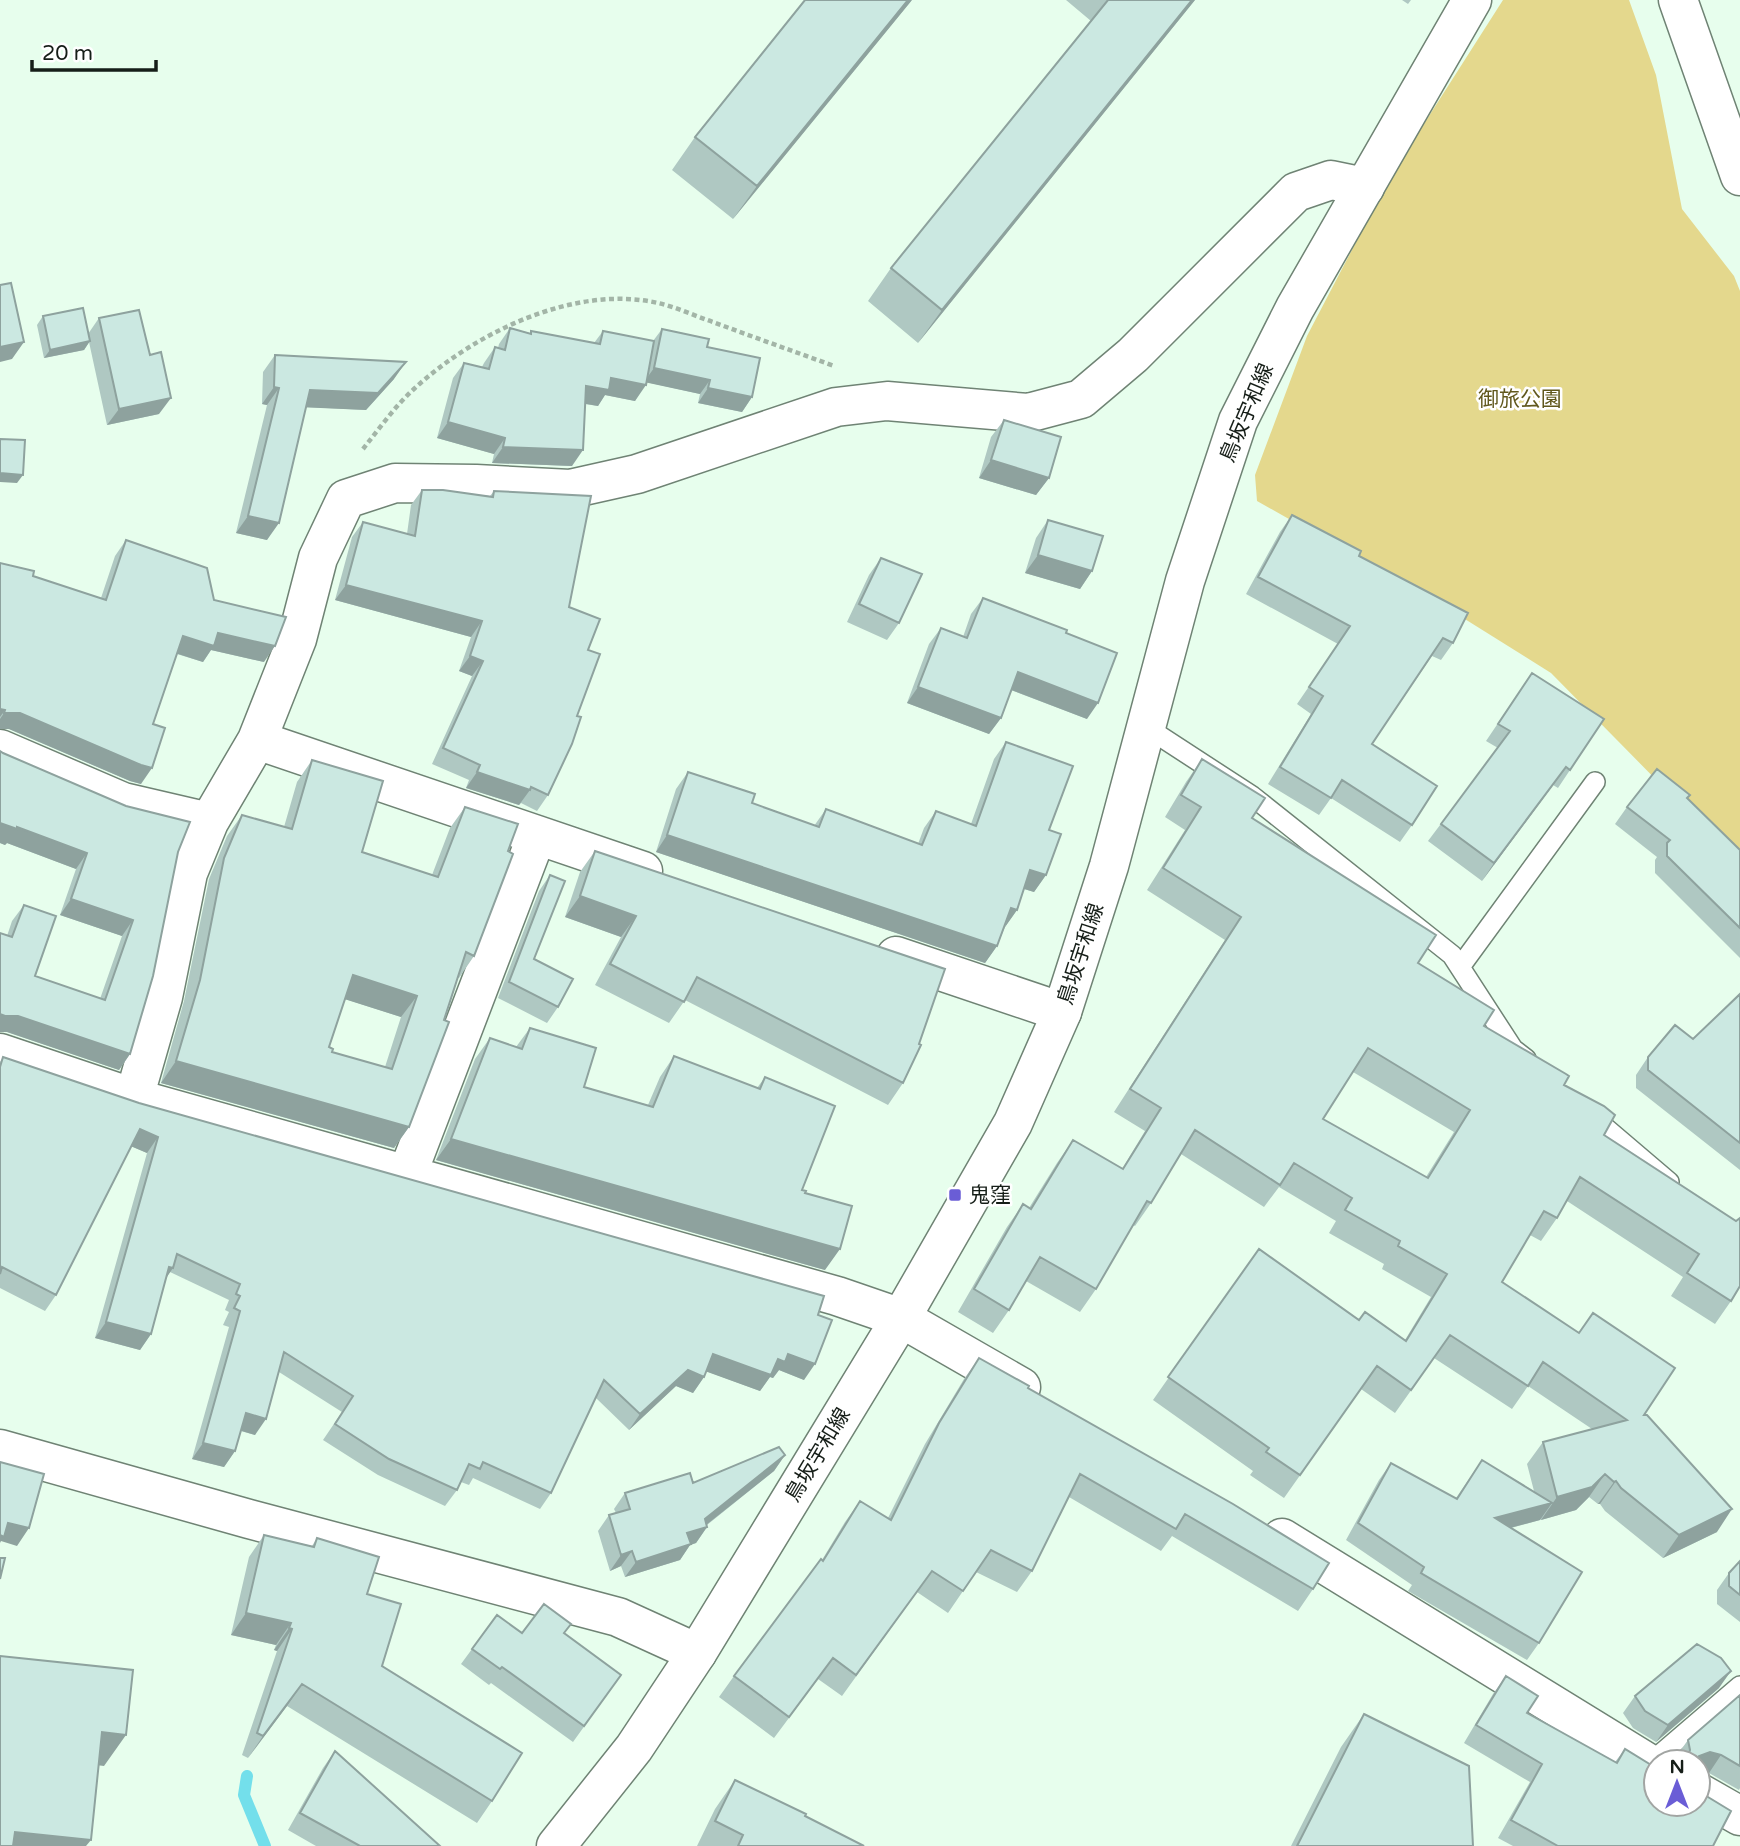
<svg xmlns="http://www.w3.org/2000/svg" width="1740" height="1846" font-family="'Varela Round','Noto Sans JP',sans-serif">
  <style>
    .green { fill: #e4d88d }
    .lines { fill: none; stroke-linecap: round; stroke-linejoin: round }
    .stream { stroke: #73dfeb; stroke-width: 12 }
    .service-casing { stroke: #6f8374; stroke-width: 22 }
    .minor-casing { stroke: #6f8374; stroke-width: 41 }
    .secondary-casing { stroke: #6f8374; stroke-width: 41 }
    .path { stroke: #a3b5a7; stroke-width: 4.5; stroke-dasharray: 5 3.5; stroke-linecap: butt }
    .service { stroke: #fff; stroke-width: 19 }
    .minor { stroke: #fff; stroke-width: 38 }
    .secondary { stroke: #fff; stroke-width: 38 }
    .wall { fill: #afc8c2; fill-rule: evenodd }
    .shaded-wall { fill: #8ea29e }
    .building { fill: #cbe8e1; stroke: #8ea29e; stroke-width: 2; fill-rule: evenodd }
    .poi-dot { fill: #6a5dd6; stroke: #fff; stroke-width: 2.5 }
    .labels { text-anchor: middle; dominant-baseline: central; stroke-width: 5; stroke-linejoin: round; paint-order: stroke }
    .park-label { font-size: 21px; fill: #61581d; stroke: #fff }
    .street-label { font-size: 21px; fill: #161e18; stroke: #fff }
    .poi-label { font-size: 21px; fill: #161e18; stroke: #fff; text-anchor: start }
  </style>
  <rect width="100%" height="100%" fill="#e7feed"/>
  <path class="green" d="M1503,0H1629L1656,75L1682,209L1734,276L1740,291V865L1551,673L1460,616L1257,501L1255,475L1307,336L1390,177Z"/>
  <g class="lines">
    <path class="stream" d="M247,1776L244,1795L265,1846"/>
    <g class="service-casing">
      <path id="service" d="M1146,727L1252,796L1452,955L1513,1049L1526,1059
        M1460,967L1595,782
        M1588,1113L1669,1182
        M1649,1764L1740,1686"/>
    </g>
    <g class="minor-casing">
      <path id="minor" d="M1678,0L1740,176
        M257,740L643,871
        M0,749L123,802L209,822
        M896,956L1062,1012
        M0,1053L134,1098L837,1296L901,1318L1021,1387
        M134,1098L163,997L188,873L209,822L257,740L297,639L318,558L346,499L395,483L476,484L570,489L637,474L836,407L887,401L1028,413L1081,399L1133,355L1296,192L1331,180L1365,187
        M407,1175L537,835
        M0,1449L249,1519L618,1617L697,1653
        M1282,1538L1656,1768
        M1698,1792L1740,1816"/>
    </g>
    <g class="secondary-casing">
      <path id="secondary" d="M556,1846L634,1748L697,1653L901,1318L1013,1123L1062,1012L1109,866L1185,581L1238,421L1295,308L1472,0"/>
    </g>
    <path class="path" d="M363,449C379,429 395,406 415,388C475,333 574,284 658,303C676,307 695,316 713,322C753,337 793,351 834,366"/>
    <use href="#service" class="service"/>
    <use href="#minor" class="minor"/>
    <use href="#secondary" class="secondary"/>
  </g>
  <path class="wall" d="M912,0L733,219L672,170L695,137Z
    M1066,0H1195L918,343L868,301L891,268L1091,21Z
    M1402,0H1411L1408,4Z
    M43,316L88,334L99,318L159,414L107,425L89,342L84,350L44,358L37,325Z
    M510,328L530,333L531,331L594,343L603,331L653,341L662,329L707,347L752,397L742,412L698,403L700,394L646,382L635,401L605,395L598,406L585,404L572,466L492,463L494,454L437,438L453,378L464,363L482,367L484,363L495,347L498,348L499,344Z
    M275,355L394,379L366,410L306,407L267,540L236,533L267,405L262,404L263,372Z
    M1004,420L1049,478L1036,495L979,478L991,437Z
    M422,490L490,496L494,491L569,607L588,650L548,795L537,811L521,803L519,805L466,788L469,780L432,764L472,676L459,671L471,637L335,600L352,537L363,522L407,534L411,505Z
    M1292,515L1359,556L1453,643L1441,660L1432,656L1372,744L1412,825L1400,842L1331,798L1319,815L1268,784L1311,714L1297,704L1338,644L1246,594L1280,532Z
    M1048,520L1092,571L1080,589L1025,573L1036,538Z
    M126,540L214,600L264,662L211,650L203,662L177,654L153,724L141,784L130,781L9,729H0V563L33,576L101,598L115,556Z
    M881,558L899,623L887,640L847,622L869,575Z
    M983,598L1066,633L1087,719L1011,690L1001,718L989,734L907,703L929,644L941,628L963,637L971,614Z
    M1532,673L1570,770L1558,788L1553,785L1482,881L1428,841L1498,748L1486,741Z
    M1006,742L1049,830L1046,875L1034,892L1024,889L1017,910L1005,927L997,946L985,963L656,852L676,789L688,772L752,803L814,826L826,809L918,844L924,828L936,811L971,824L994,759Z
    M0,751L178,852L130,1054L119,1070L7,1032H0L7,936L12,921L24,905L35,976L100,999L122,936L60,915L76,869L7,843L5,845L0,843Z
    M1202,759L1252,818L1418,963L1484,1026L1564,1085L1604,1135L1736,1221L1731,1301L1715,1324L1671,1296L1683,1277L1567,1201L1557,1218L1541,1241L1530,1235L1502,1282L1644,1415L1717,1532L1663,1558L1605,1511L1600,1504H1598L1589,1497L1576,1510L1541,1520V1519L1540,1520L1511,1528L1539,1643L1527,1660L1408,1591L1412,1585L1346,1540L1379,1480L1391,1463L1456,1498L1482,1460L1534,1491L1527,1464L1543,1442L1592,1429L1528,1386L1512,1409L1434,1358L1395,1413L1361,1389L1284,1498L1250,1475L1253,1471L1153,1400L1259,1249L1359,1320L1405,1340L1431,1297L1382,1269L1384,1264L1329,1233L1336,1221L1279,1187L1264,1207L1181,1154L1151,1203L1135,1226L1133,1225L1096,1289L1080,1312L1026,1281L1009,1310L993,1333L958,1312L1007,1227L1023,1204L1029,1208L1057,1163L1073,1140L1122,1169L1145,1131L1114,1112L1225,940L1147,890L1185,830L1165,817L1186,782ZM1353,1072L1454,1132L1426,1177L1323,1119Z
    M312,760L362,852L432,875L450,828L465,807L508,851L474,956L459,978H458L409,1127L394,1148L161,1083L184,1001L209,879L227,836L242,815L284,827L297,782ZM345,999L401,1017L385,1067L332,1052L329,1047Z
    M1687,798L1740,850V958L1655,873V860L1657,857L1615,824L1627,807Z
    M595,851L903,1083L888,1105L685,1000L669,1023L595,985L621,937L565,917L580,872Z
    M550,875L534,959L558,1007L547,1023L498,998L539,891Z
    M1740,994V1170L1636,1088V1075L1648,1057L1693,1039Z
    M530,1028L584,1087L648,1105L660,1077L674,1056L757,1088L765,1077L802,1190L805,1193L825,1270L436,1160L475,1059L490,1038L516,1047Z
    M3,1057L139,1103L818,1315L804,1380L779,1370L773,1378L770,1377L760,1391L706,1371L704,1377L693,1393L676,1386L629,1430L596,1398L551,1493L540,1509L473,1478L469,1485L461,1482L457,1490L445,1506L378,1475L323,1440L342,1412L279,1372L255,1435L241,1431L235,1451L224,1467L192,1459L229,1327L223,1325L229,1312L225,1310L229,1300L170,1272L166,1278L151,1334L140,1350L95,1338L147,1153L131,1146L56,1295L45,1311L0,1288V1062Z
    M979,1358L1028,1388L1313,1589L1298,1611L1172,1536L1161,1551L1069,1497L1032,1571L1017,1592L976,1572L948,1613L917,1592L842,1696L818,1679L774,1738L719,1697L734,1676L822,1560L845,1522L860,1501L888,1518L925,1444L964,1379Z
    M785,1455L774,1471L707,1525V1527L696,1543L690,1545L680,1560L625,1577L621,1566L610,1571L598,1531L609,1515L616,1513L614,1509L625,1493L693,1483Z
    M264,1535L312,1546L317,1538L367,1594L382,1666L492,1801L477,1823L287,1706L248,1758L242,1755L277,1651L274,1650L276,1645L231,1635L249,1557Z
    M1740,1561V1622L1717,1604V1590L1729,1573Z
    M497,1615L522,1633L564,1634L621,1675L573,1742L491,1683L489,1685L461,1664Z
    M1506,1676L1527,1713L1615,1762L1625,1749L1713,1846H1513L1498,1838L1530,1782L1464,1743L1493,1694Z
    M1719,1688L1656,1742L1633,1728L1623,1713L1635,1696Z
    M1740,1695V1788L1739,1790L1709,1773L1698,1770V1762H1676L1675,1758L1688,1740Z
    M1364,1714L1473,1846H1291L1341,1747Z
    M335,1751L440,1846H316L288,1830L323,1768Z
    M735,1780L805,1816L864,1846H697L715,1809Z"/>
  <path class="shaded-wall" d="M908,0H912L733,219L757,186Z
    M1192,0H1195L918,343L942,310Z
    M90,341L84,350L44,358L50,350Z
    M24,342L12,359L0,362V347Z
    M406,362L394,379L366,410L298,407L310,390Z
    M654,368L710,380L700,394L644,382Z
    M611,378L646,385L635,401L605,395L598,406L575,402L586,386Z
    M274,387L279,388L267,405L262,404Z
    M708,388L752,397L742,412L698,403Z
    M171,398L159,414L107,425L119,409Z
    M448,422L505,438L494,454L437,438Z
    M503,447L583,450L572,466L492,463Z
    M991,460L1049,478L1036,495L979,478Z
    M0,473L23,475L17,483L0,482Z
    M248,516L279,523L267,540L236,533Z
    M1038,555L1092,571L1080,589L1025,573Z
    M346,585L482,621L471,637L335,600Z
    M218,633L275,646L264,662L211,650L203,662L172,652L183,636Z
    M470,656L483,661L472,676L459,671Z
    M1018,672L1098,703L1087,719L1006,688Z
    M918,687L1001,718L989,734L907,703Z
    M0,709L5,710L0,717Z
    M4,713H20L152,768L141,784L130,781L9,729H0V719Z
    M1566,767L1553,785L1482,881L1494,863Z
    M477,772L530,790L519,805L466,788Z
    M0,823L17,827L87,853L76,869L7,843L5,845L0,843Z
    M667,835L997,946L985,963L656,852Z
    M1030,870L1046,875L1034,892L1018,887Z
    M580,896L636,916L621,937L565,917Z
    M71,899L133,920L122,936L60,915Z
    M1011,908L1017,910L1005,927Z
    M353,975L417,996L401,1017L338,997Z
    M0,1014L18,1016L130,1054L119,1070L7,1032H0Z
    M176,1061L409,1127L394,1148L161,1083Z
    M140,1129L158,1137L147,1153L128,1145Z
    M451,1139L840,1249L825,1270L436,1160Z
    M169,1267L173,1268L162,1284Z
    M106,1322L151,1334L140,1350L95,1338Z
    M713,1354L778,1359L788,1354L815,1364L804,1380L779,1370L773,1378L770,1377L760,1391L702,1370Z
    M688,1370L704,1377L693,1393L676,1386L629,1430L640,1414Z
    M246,1413L266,1419L255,1435L235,1429Z
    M203,1443L235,1451L224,1467L192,1459Z
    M785,1455L774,1471L701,1529L707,1527L696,1543L690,1545L680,1560L625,1577L636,1562L687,1533Z
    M1605,1474L1589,1497L1576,1510L1541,1520L1557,1497Z
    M1616,1481L1600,1504H1598L1614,1482Z
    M1552,1503L1540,1520L1483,1535L1495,1518Z
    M1732,1509L1717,1532L1663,1558L1679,1535Z
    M8,1523L29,1528L17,1546L1,1541L0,1543V1534Z
    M632,1551L621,1566L610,1571L621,1555Z
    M246,1613L291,1623L276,1645L231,1635Z
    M289,1628L292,1629L277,1651L274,1650Z
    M1731,1671L1719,1688L1656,1742L1668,1725Z
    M302,1684L287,1706L248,1758L263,1736Z
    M102,1732L126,1735L104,1766L80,1763Z
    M1710,1752L1721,1755L1709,1773L1698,1770V1762H1693L1699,1756Z
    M15,1832L91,1840L86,1846H5Z"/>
  <path class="building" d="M805,0H908L757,186L695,137Z
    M1108,0H1192L942,310L891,268Z
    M11,283L24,342L0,347V285Z
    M83,308L90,341L50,350L43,316Z
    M139,310L150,355L161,352L171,398L119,409L99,318Z
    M510,328L531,334V331L600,344L603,331L654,341L646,385L611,378L609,390L586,386L583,450L503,447L505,438L448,422L464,363L489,369L495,347L505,350Z
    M662,329L709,339L707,347L760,358L752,397L708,388L710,380L654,368Z
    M275,355L406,362L378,393L310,390L279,523L248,516L279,388L274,387Z
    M1004,420L1061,437L1049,478L991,460Z
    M0,439L25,440L23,475L0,473Z
    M422,490H443L493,497L494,491L591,496L569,607L600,619L588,650L600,654L577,716L581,717L572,744L548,795L531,787L530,790L477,772L480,765L443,748L483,661L470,656L482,621L346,585L363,522L415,536Z
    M1292,515L1361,551L1359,556L1468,613L1453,643L1443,638L1372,744L1437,786L1412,825L1342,780L1331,798L1280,767L1323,696L1309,687L1350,626L1258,577Z
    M1048,520L1103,536L1092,571L1038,555Z
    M126,540L207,568L214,600L286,617L275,646L218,633L214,646L183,636L153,724L165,728L152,768L141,765L20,713H4L5,710L0,709V563L34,571L33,576L106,600Z
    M881,558L922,574L899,623L859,604Z
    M983,598L1067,630L1066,633L1117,653L1098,703L1018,672L1001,718L918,687L941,628L967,638Z
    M1532,673L1604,719L1570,770L1566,767L1494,863L1441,824L1510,731L1498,724Z
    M1006,742L1073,766L1049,830L1061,834L1046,875L1030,870L1017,910L1011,908L997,946L667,835L688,772L755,794L752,803L819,827L826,809L922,845L936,811L976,826Z
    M0,751L3,753L126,806L190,822L178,852L153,976L130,1054L18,1016H5L0,1014V933L12,937L24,905L56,916L35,976L105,1000L133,920L71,899L87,853L17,827V829L0,823Z
    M1202,759L1265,798L1252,818L1436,935L1418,963L1494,1010L1484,1026L1566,1074L1569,1076L1564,1085L1604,1106L1615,1115L1604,1135L1736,1221L1740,1218V1286L1731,1301L1687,1273L1699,1254L1580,1177L1557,1218L1544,1211L1502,1282L1579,1333L1593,1313L1675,1368L1644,1415H1647L1732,1509L1679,1535L1621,1488L1616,1481L1614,1482L1605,1474L1592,1487L1557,1497L1543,1442L1627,1420L1543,1362L1528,1386L1450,1335L1411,1390L1377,1366L1300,1475L1266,1452L1269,1448L1168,1377L1259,1249L1359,1320L1365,1312L1406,1341L1447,1274L1398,1246L1400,1241L1345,1210L1352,1198L1294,1163L1280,1185L1195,1130L1151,1203L1147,1201L1096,1289L1040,1257L1009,1310L974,1289L1023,1204L1031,1209L1073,1140L1123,1169L1161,1108L1130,1089L1241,917L1163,868L1201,807L1181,795ZM1368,1048L1470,1110L1428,1178L1323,1119Z
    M312,760L383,781L362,852L438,877L465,807L518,824L508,851L513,854L474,956L466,952L444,1020L449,1022L409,1127L176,1061L200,980L224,858L242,815L292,829ZM353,975L417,996L392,1069L332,1052L333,1049L329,1047Z
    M1657,769L1690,795L1687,798L1740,850V928L1667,856V843L1670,840L1627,807Z
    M595,851L945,969L919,1044L921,1045L903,1083L697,977L684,1002L610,964L636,916L580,896Z
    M550,875L565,881L534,959L573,979L558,1007L509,982Z
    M1740,994V1143L1648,1070V1057L1675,1025L1693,1039Z
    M530,1028L596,1048L584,1087L653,1107L674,1056L760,1089L765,1077L835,1106L802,1190L806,1191L805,1193L852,1206L840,1249L451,1139L490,1038L522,1049Z
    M3,1057L139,1103L824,1296L818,1315L832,1320L815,1364L788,1354L785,1362L778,1359L771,1375L713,1354L704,1377L688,1370L640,1414L604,1380L551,1493L483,1462L480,1469L469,1464L457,1490L389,1459L335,1424L353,1396L284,1352L266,1419L246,1413L235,1451L203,1443L240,1311L234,1308L240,1296L236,1294L240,1284L177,1254L173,1268L169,1267L151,1334L106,1322L158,1137L140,1129L56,1295L2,1267L0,1274V1067Z
    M979,1358L1029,1386L1028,1388L1233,1504L1329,1563L1313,1589L1185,1514L1176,1529L1080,1474L1032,1571L991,1550L963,1591L932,1571L856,1675L833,1658L789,1717L734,1676L821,1559L823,1561L860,1501L891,1520L939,1423Z
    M779,1447L785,1455L705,1519L707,1527L687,1533L691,1544L636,1562L632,1551L621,1555L609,1515L630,1509L625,1493L690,1473L693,1483Z
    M1482,1460L1552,1503L1495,1518L1582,1572L1539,1643L1421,1573L1424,1567L1358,1523L1391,1463L1457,1499Z
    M0,1462L44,1474L29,1528L8,1523L4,1537L0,1535Z
    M264,1535L314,1547L317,1538L379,1557L367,1594L401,1604L382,1666L522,1753L492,1801L302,1684L263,1736L257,1733L292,1629L289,1628L291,1623L246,1613Z
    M0,1558H5L0,1579Z
    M1740,1561V1595L1729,1586V1573Z
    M544,1604L571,1624L564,1633L621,1675L584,1726L502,1667L500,1669L472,1649L497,1615L522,1633Z
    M1697,1644L1721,1658L1731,1671L1668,1725L1645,1711L1635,1696Z
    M0,1656L133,1670L126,1735L102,1732L91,1840L15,1832L13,1846H0Z
    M1506,1676L1538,1696L1527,1713L1617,1763L1625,1749L1656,1768V1804H1698V1791L1731,1811L1713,1846H1558L1511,1820L1542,1764L1476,1725Z
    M1740,1695V1766L1721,1755L1710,1752L1699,1756L1693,1762H1686L1690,1750L1688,1740Z
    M1364,1714L1469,1766L1473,1846H1297Z
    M335,1751L440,1846H360L300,1813Z
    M735,1780L806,1814L805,1816L864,1846H738L743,1835L715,1821Z"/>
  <rect class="poi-dot" x="948" y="1188" width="14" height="14" rx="3.5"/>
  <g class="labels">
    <g class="park-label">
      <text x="1520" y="399">御旅公園</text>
    </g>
    <g class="street-label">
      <text transform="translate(1247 413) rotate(-67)">鳥坂宇和線</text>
      <text transform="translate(1081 954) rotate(-72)">鳥坂宇和線</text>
      <text transform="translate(818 1455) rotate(-59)">鳥坂宇和線</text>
    </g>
    <g class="poi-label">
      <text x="969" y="1195">鬼窪</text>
    </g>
  </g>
  <g transform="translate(1677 1783)"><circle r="33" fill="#ffffff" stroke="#a2a5a3" stroke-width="2"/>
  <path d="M0-5L12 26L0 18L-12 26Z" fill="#6a5dd6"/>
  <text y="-10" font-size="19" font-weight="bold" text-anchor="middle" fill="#161e18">N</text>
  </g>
  <path d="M32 60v10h124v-10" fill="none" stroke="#161e18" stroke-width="3.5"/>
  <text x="42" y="60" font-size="21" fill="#161e18" stroke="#ffffff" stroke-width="5" paint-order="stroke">20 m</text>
</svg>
